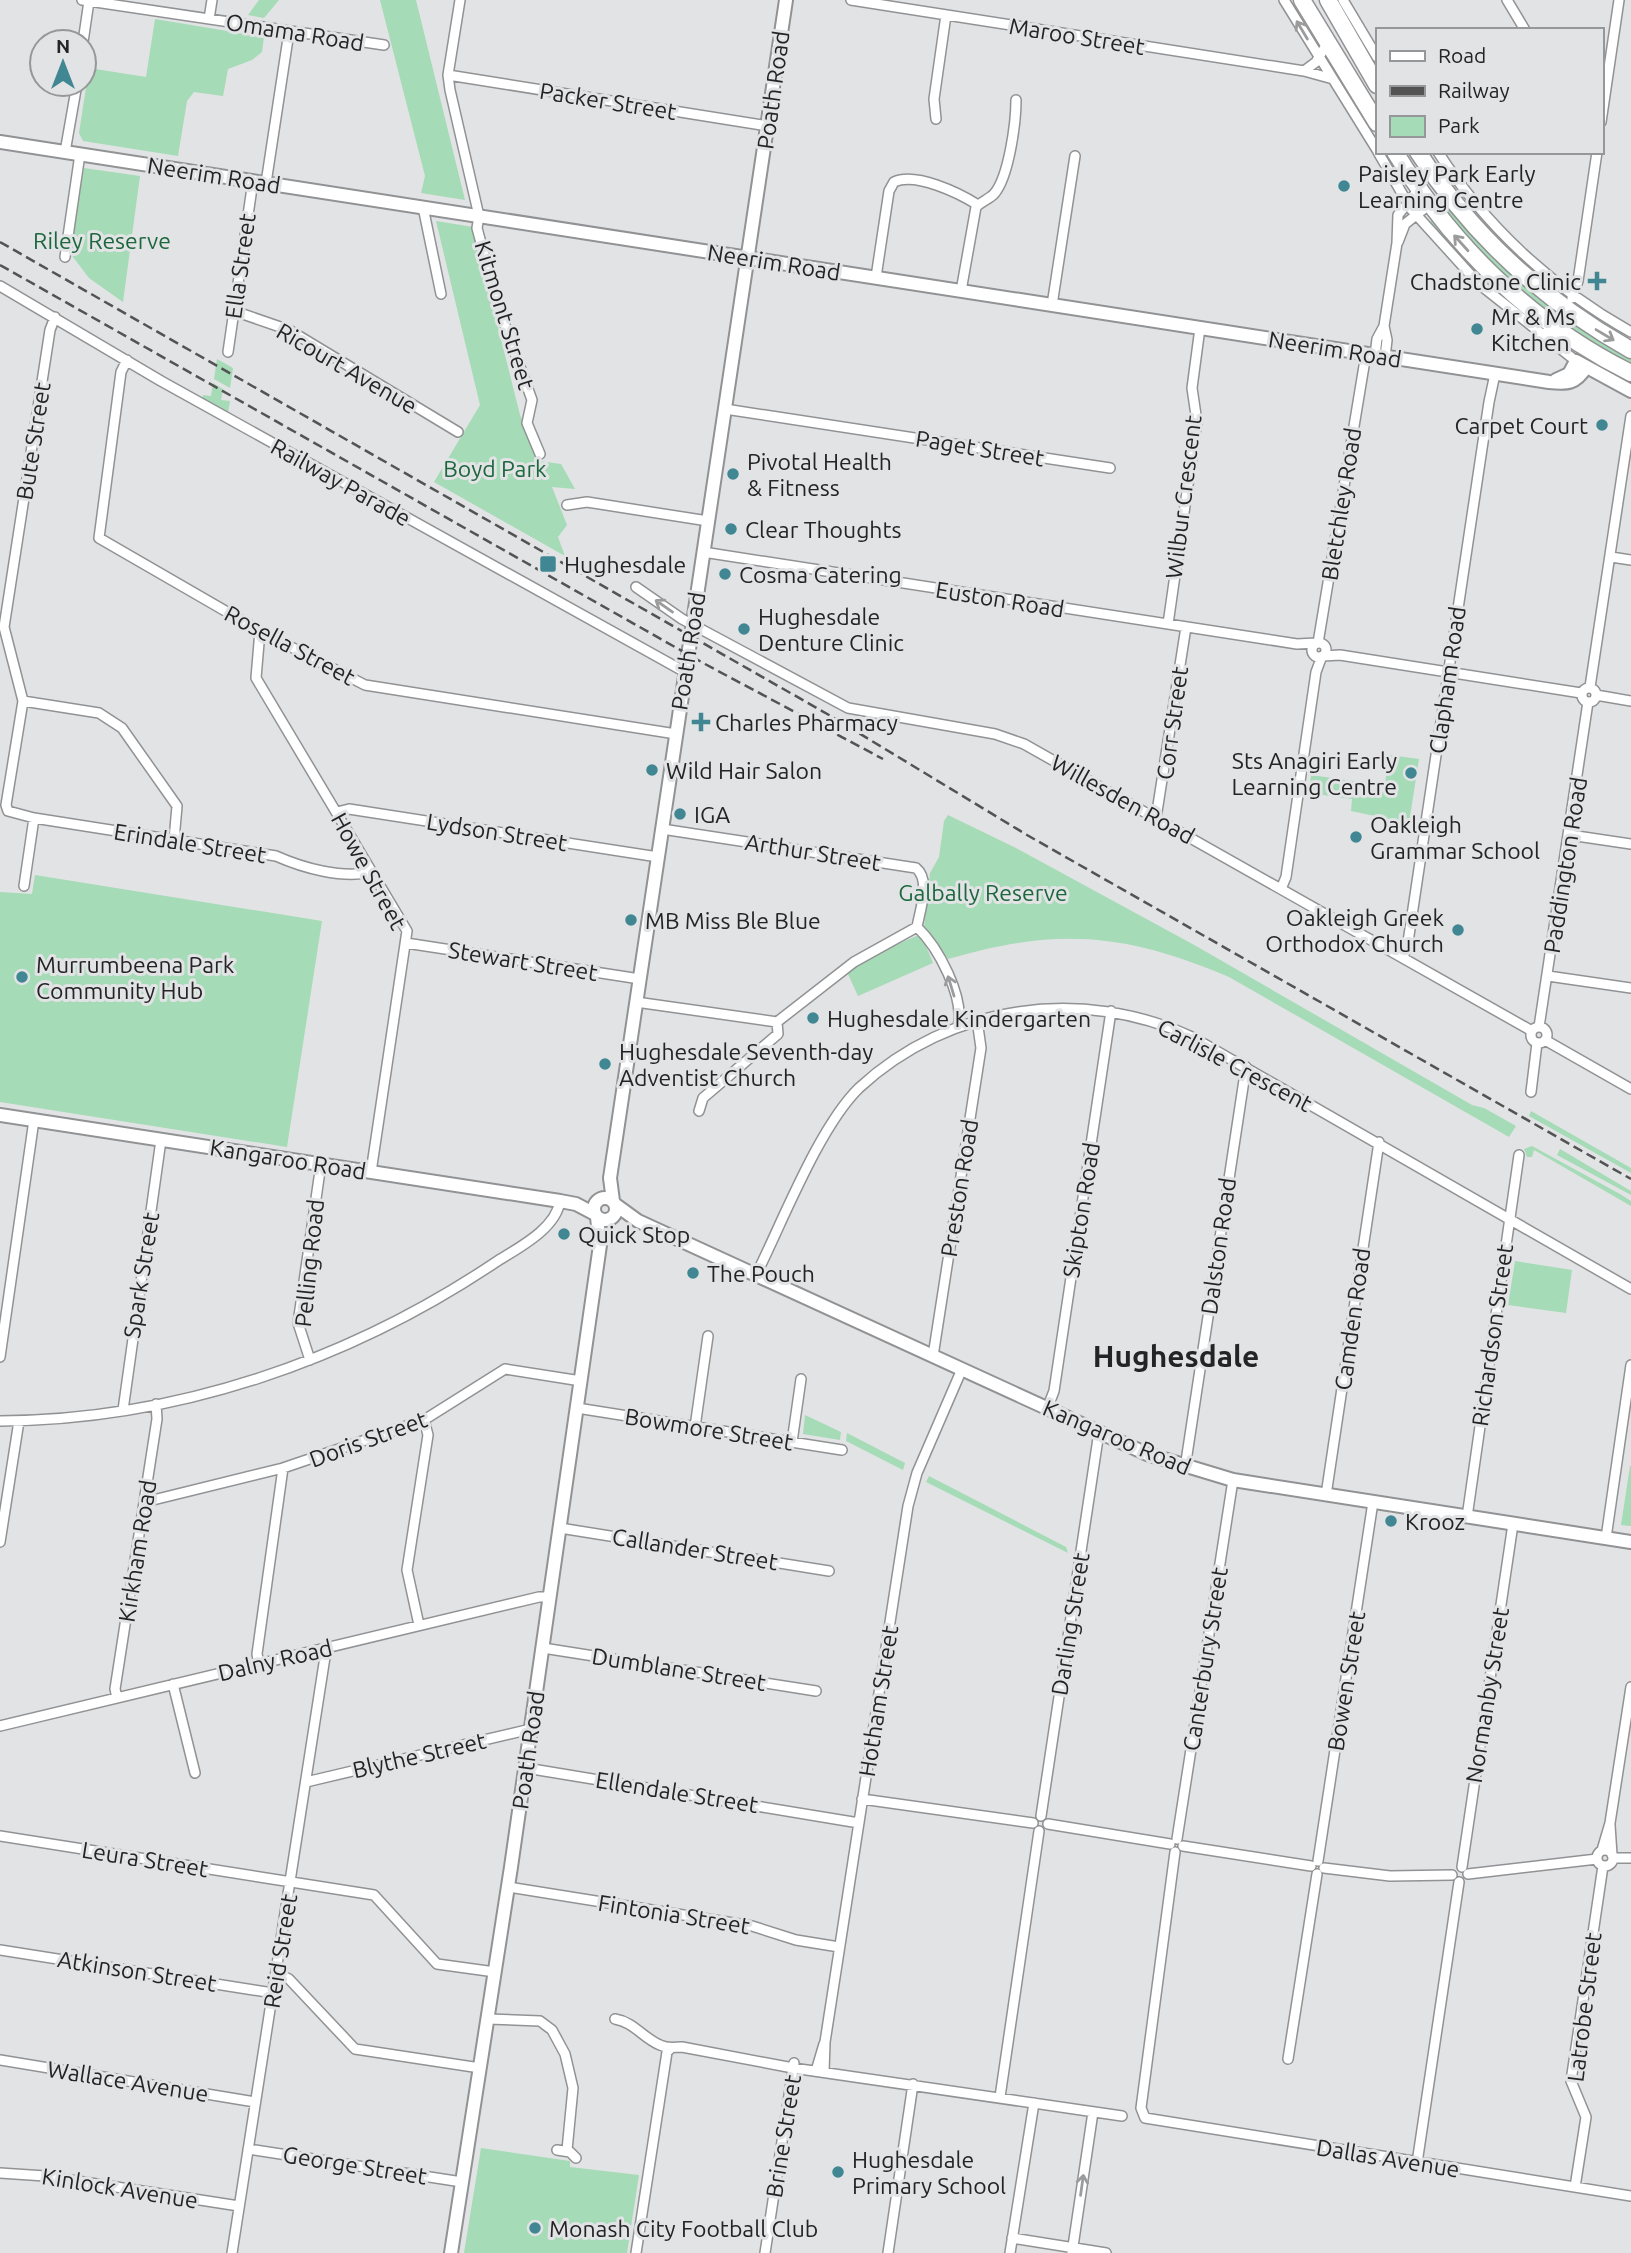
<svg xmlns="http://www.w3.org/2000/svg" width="1631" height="2253" font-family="Ubuntu,sans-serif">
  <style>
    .green { fill: #a5dbb6 }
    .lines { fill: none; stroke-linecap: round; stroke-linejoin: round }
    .street-casing { stroke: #919294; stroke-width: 12 }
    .secondary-casing { stroke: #919294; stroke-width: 16 }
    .highway-casing { stroke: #919294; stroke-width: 19 }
    .street { stroke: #fff; stroke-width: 9 }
    .secondary { stroke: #fff; stroke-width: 12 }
    .highway { stroke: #fff; stroke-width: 16 }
    .rail { stroke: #535354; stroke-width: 2.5; stroke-dasharray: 10 5; stroke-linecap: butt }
    .oneway { stroke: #9c9c9d }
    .poi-dot { fill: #418793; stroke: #e2e3e5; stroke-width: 2.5 }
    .labels { text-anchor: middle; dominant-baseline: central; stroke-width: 6; stroke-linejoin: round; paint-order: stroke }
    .street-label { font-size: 23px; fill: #242425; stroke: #e2e3e5 }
    .poi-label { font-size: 23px; fill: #242425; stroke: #e2e3e5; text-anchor: start }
    .park-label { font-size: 23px; fill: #1d673e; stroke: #e2e3e5 }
    .district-label { font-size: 30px; font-weight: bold; fill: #242425; stroke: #e2e3e5 }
  </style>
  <rect width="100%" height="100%" fill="#e2e3e5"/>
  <path class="green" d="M259,0H279L264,18L248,15Z
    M380,0H416L465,200L421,193L425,176Z
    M155,19L264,37L262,52L252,60L228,69L223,96L194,92L187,101L178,156L83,141L79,133L89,68L146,77Z
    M84,168L140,176L123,302L89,278L70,253Z
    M1444,202C1496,267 1558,316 1631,357V365C1548,319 1501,276 1439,205Z
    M1432,220L1500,293L1551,333L1546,334L1490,289L1428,224Z
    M436,221L473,227L520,415L539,461L561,464L575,489L552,487L567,525L558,537L565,556L434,482L480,405Z
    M217,359L233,368L230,388L214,379Z
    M213,383L223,389L221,400L230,401L228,413L202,399L203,395L211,396Z
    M1389,755L1419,759L1409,823L1351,811L1352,799L1309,793L1311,775L1360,782V788L1384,792Z
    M948,815L1016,848L1196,946L1472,1105L1484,1108L1516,1126L1509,1137L1229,977C1125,933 1057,927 948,959L924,927L930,873L939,857L944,821Z
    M35,875L322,921L287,1147L0,1102V892L32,894Z
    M921,934L933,963L858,996L847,972L880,952Z
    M1531,1111L1631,1168V1173L1529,1116Z
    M1532,1146L1620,1194L1631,1201V1206L1534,1150L1532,1157H1527L1524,1149Z
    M1560,1149L1631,1191V1195L1557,1155Z
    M1515,1261L1572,1270L1566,1313L1508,1305Z
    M805,1415L841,1432L840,1440L803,1434Z
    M847,1433L905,1463L903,1470L846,1441Z
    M1630,1466H1631V1526L1621,1525Z
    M929,1476L1066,1547L1068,1553L926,1482Z
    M481,2148L570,2161V2167L639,2175L627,2253H464Z"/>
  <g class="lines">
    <g class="street-casing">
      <path id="street" d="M82,0L384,45
        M460,0L448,75L450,90L479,216L477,228L497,303L532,400L527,423L540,454
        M851,0L1304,71L1333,79
        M1284,0L1377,150
        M1343,0L1377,57
        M1507,0L1525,30
        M209,19L212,0
        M83,42L89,1
        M1304,71L1316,62L1328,42
        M448,75L768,126
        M936,119L934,99L946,15
        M1601,122L1619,0
        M65,152L77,84
        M1378,152L1411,209L1479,284L1576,361
        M1438,152C1486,227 1554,289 1631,332
        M266,183L289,32
        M423,207L441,294
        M1398,242L1405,224L1430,204
        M65,257L80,154
        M876,277L889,191L894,182C916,172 959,193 978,205
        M0,286L161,381L685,672
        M961,291L976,207C981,202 989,199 994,194C1009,177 1016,122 1016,100
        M1572,298L1578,281L1597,152
        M1052,305L1075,156
        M234,311L289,330L458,432
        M55,317L50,330L4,627L23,701L6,805L8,811L34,818L276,856C303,868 342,879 372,872
        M1384,326L1387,340L1385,357
        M228,352L253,181
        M1375,355L1377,339L1384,326L1397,243L1398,215L1419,189
        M127,360L121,372L99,538L260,631L365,685L676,734
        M725,409L1110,468
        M567,505L587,502L708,521
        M703,552L1297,644L1316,643
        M1611,557L1631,560
        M636,587L682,619L848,708L995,734L1024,744L1532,1031
        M1168,624L1197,422L1192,388L1200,328
        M260,631L256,678L407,931L371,1172
        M1312 650a7 7 0 1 1 14 0a7 7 0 1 1-14 0Z
        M1318,643L1366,354
        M1323,656L1340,655L1581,693
        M1590,687L1631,416
        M1582 695a7 7 0 1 1 14 0a7 7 0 1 1-14 0Z
        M1596,695L1631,701
        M23,701L99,713L122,728L177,806L174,840
        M337,812L349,809L658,857
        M1156,818L1186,627
        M662,829L916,868C931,880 920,910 917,927
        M1570,835L1631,844
        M24,886L34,818
        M1281,889L1286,877L1316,672L1322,656
        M917,927C938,947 965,997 958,1027
        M406,943L640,979
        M1403,958L1408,942L1489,402L1495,374
        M1548,976L1631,988
        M636,1002L777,1022L854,962L917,927
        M1539,1027L1588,702
        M1531 1035a8 8 0 1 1 16 0a8 8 0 1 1-16 0Z
        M1545,1040L1631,1089
        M1531,1092L1537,1043
        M699,1111L703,1098L778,1034L777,1022
        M756,1275C782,1223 819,1127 859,1088C950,1004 1082,986 1192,1037L1631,1289
        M933,1356L981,1048L977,1020
        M0,1357L34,1120
        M310,1360L298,1323L321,1164
        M577,1408L842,1450
        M1047,1409L1054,1391L1111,1011
        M123,1410L161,1140
        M0,1421C177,1420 350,1360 496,1262C518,1248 556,1229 560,1201
        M695,1427L708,1336
        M792,1442L801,1379
        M1185,1468L1246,1067
        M1326,1495L1379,1142
        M145,1502L283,1468L424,1420L505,1369L581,1381
        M1467,1517L1519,1155
        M560,1528L829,1571
        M1606,1538L1631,1365
        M0,1542L19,1421
        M419,1625L407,1570L428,1435L424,1420
        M543,1648L816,1691
        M259,1664L257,1654L283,1468
        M173,1684L195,1773
        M117,1698L115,1689L157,1419L156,1404
        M0,1726L539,1597H550
        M526,1768L859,1823
        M306,1782L531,1729
        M862,1799L1033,1823
        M1041,1816L1099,1432
        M1048,1824L1170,1844
        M1610,1825L1612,1855
        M0,1836L374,1895L437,1964L495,1972
        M1177,1839L1233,1480
        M1183,1846L1311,1866
        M1597 1858a8 8 0 1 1 16 0a8 8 0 1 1-16 0Z
        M1602,1850L1610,1823L1631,1687
        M1175,1852L1141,2108L1145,2118L1631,2196
        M1613,1858H1631
        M1318,1861L1373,1502
        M1462,1867L1513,1524
        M1324,1868L1390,1876L1452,1875
        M1468,1874L1597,1859
        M508,1887L752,1926L796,1940L839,1947
        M0,1950L273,1993
        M277,1973L289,1979L355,2049L480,2068
        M488,2019L540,2021L552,2030L565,2054L573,2088L567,2150
        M615,2019C634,2022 643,2038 660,2045C668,2049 674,2047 682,2047L793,2068L1122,2116
        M1288,2059L1317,1874
        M0,2060L255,2102
        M816,2071L824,2044
        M824,2072L825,2042L908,1506L917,1473L962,1369
        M1000,2097L1039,1831
        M248,2149L462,2182
        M557,2150L570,2152L576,2158
        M1417,2163L1459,1882
        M0,2173L45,2176L239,2206
        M1575,2187L1586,2117L1571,2081L1603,1866
        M1012,2238L1106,2253
        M232,2253L325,1657L323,1649
        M636,2253L667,2052L671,2048
        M765,2253L794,2063
        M888,2253L913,2084
        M1010,2253L1034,2103
        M1072,2253L1093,2112"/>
    </g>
    <g class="secondary-casing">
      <path id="secondary" d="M0,142L1549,382C1567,384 1576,384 1586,367
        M1556,380L1569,374L1576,361L1631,391
        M0,1115L560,1201L576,1204L595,1214
        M594 1209a11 11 0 1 1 22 0a11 11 0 1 1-22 0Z
        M613,1201L610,1178L786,0
        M616,1205L638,1221L1147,1454L1233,1480L1631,1542
        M451,2253L511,1867L600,1245L597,1217"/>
    </g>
    <g class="highway-casing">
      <path id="highway" d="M1302,0L1377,123
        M1328,0L1377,85
        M1395,152C1452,246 1532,324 1631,373
        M1418,152C1473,237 1544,301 1631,350
        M1542,337L1569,338"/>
    </g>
    <use href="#street" class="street"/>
    <use href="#secondary" class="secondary"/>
    <use href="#highway" class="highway"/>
    <path class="rail" d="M0,242L829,715L1027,835L1631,1179
      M0,265L705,664L883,759"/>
  </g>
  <defs><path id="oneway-shaft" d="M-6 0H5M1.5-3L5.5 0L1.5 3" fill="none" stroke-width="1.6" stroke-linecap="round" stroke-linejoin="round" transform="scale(1.75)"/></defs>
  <g class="oneway">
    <use href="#oneway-shaft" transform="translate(1302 30) rotate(-121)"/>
    <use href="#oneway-shaft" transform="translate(1461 243) rotate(-132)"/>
    <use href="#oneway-shaft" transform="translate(1605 335) rotate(31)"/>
    <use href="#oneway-shaft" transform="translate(664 606) rotate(-145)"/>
    <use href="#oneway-shaft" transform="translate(951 986) rotate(-107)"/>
    <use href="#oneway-shaft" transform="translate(1082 2185) rotate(-82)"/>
  </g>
  <g class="poi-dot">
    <circle cx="1344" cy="186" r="7"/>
    <path d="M1593.5 270.5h7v7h7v7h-7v7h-7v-7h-7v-7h7z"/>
    <circle cx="1477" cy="329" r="7"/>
    <circle cx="1602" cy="425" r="7"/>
    <circle cx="733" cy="474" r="7"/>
    <circle cx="731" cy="529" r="7"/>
    <rect x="539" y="555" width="18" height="18" rx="3.5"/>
    <circle cx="725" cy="574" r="7"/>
    <circle cx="744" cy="629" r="7"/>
    <path d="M697.5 711.5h7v7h7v7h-7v7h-7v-7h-7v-7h7z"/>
    <circle cx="652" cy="770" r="7"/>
    <circle cx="1411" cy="773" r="7"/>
    <circle cx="680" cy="814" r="7"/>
    <circle cx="1356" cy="837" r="7"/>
    <circle cx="631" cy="920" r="7"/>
    <circle cx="1458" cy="930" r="7"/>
    <circle cx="22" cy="977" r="7"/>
    <circle cx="813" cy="1018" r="7"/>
    <circle cx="605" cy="1064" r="7"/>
    <circle cx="564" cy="1234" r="7"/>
    <circle cx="693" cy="1273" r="7"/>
    <circle cx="1391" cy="1521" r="7"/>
    <circle cx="838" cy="2172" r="7"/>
    <circle cx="535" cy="2228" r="7"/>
  </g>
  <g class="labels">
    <g class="street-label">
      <text transform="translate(295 32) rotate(9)">Omama Road</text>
      <text transform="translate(1077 36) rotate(9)">Maroo Street</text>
      <text transform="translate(773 90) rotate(-82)">Poath Road</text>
      <text transform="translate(608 101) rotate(9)">Packer Street</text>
      <text transform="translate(214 175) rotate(9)">Neerim Road</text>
      <text transform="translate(774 262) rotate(9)">Neerim Road</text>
      <text transform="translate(240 266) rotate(-82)">Ella Street</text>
      <text transform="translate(505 315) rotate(73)">Kitmont Street</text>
      <text transform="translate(1335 349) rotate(9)">Neerim Road</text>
      <text transform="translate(347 368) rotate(30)">Ricourt Avenue</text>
      <text transform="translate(33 441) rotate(-81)">Bute Street</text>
      <text transform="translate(980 448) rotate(9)">Paget Street</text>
      <text transform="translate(341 482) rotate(29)">Railway Parade</text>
      <text transform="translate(1183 497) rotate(-83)">Wilbur Crescent</text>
      <text transform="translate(1341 504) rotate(-81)">Bletchley Road</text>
      <text transform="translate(1000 599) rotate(9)">Euston Road</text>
      <text transform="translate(290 645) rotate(28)">Rosella Street</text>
      <text transform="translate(688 651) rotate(-81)">Poath Road</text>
      <text transform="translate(1447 680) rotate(-82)">Clapham Road</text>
      <text transform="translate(1172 723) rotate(-82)">Corr Street</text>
      <text transform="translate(1123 799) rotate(29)">Willesden Road</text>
      <text transform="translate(497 832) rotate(9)">Lydson Street</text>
      <text transform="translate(190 843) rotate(9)">Erindale Street</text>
      <text transform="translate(813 852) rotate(9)">Arthur Street</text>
      <text transform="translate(1565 865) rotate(-81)">Paddington Road</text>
      <text transform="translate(369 871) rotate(61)">Howe Street</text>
      <text transform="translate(523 961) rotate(9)">Stewart Street</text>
      <text transform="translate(1235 1065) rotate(28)">Carlisle Crescent</text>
      <text transform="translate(288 1159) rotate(9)">Kangaroo Road</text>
      <text transform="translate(959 1188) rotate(-81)">Preston Road</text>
      <text transform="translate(1081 1210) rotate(-81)">Skipton Road</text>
      <text transform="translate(1218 1246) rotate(-82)">Dalston Road</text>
      <text transform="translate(309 1263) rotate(-84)">Pelling Road</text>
      <text transform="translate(141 1275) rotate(-81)">Spark Street</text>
      <text transform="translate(1352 1319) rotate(-82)">Camden Road</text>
      <text transform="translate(1492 1335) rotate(-82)">Richardson Street</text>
      <text transform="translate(709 1429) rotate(9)">Bowmore Street</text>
      <text transform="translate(1117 1437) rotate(23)">Kangaroo Road</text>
      <text transform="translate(368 1439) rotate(-20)">Doris Street</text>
      <text transform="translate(695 1549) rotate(9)">Callander Street</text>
      <text transform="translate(137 1551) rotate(-81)">Kirkham Road</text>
      <text transform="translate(1070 1624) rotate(-81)">Darling Street</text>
      <text transform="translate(1205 1659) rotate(-81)">Canterbury Street</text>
      <text transform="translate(275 1660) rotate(-13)">Dalny Road</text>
      <text transform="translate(679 1669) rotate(9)">Dumblane Street</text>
      <text transform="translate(1346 1681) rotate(-81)">Bowen Street</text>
      <text transform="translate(1487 1695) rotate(-81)">Normanby Street</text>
      <text transform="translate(878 1701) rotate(-81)">Hotham Street</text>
      <text transform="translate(528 1750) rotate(-82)">Poath Road</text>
      <text transform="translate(419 1755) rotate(-13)">Blythe Street</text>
      <text transform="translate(677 1792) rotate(9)">Ellendale Street</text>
      <text transform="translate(145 1859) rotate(9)">Leura Street</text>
      <text transform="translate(674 1914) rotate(9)">Fintonia Street</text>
      <text transform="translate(280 1951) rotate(-81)">Reid Street</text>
      <text transform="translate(137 1971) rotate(9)">Atkinson Street</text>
      <text transform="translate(1584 2007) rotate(-83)">Latrobe Street</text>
      <text transform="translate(128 2081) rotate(9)">Wallace Avenue</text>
      <text transform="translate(783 2136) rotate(-81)">Brine Street</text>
      <text transform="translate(1388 2158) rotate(9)">Dallas Avenue</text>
      <text transform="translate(355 2165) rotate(9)">George Street</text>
      <text transform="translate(120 2188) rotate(9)">Kinlock Avenue</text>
    </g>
    <g class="poi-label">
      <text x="1358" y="173">Paisley Park Early<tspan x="1358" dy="26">Learning Centre</tspan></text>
      <text x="1581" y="281" text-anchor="end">Chadstone Clinic</text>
      <text x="1491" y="316">Mr &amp; Ms<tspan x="1491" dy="26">Kitchen</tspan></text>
      <text x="1588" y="425" text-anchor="end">Carpet Court</text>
      <text x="747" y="461">Pivotal Health<tspan x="747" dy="26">&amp; Fitness</tspan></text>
      <text x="745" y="529">Clear Thoughts</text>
      <text x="564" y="564">Hughesdale</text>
      <text x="739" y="574">Cosma Catering</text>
      <text x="758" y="616">Hughesdale<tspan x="758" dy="26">Denture Clinic</tspan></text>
      <text x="715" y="722">Charles Pharmacy</text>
      <text x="1397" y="760" text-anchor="end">Sts Anagiri Early<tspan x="1397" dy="26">Learning Centre</tspan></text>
      <text x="666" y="770">Wild Hair Salon</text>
      <text x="694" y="814">IGA</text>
      <text x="1370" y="824">Oakleigh<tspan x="1370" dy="26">Grammar School</tspan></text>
      <text x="1444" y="917" text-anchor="end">Oakleigh Greek<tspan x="1444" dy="26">Orthodox Church</tspan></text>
      <text x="645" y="920">MB Miss Ble Blue</text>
      <text x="36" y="964">Murrumbeena Park<tspan x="36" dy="26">Community Hub</tspan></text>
      <text x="827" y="1018">Hughesdale Kindergarten</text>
      <text x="619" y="1051">Hughesdale Seventh-day<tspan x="619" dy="26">Adventist Church</tspan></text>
      <text x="578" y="1234">Quick Stop</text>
      <text x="707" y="1273">The Pouch</text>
      <text x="1405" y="1521">Krooz</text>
      <text x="852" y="2159">Hughesdale<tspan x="852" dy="26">Primary School</tspan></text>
      <text x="549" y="2228">Monash City Football Club</text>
    </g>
    <g class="park-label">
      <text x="102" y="240">Riley Reserve</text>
      <text x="495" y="468">Boyd Park</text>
      <text x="983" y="892">Galbally Reserve</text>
    </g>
    <g class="district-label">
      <text x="1176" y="1356">Hughesdale</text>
    </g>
  </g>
  <rect x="1376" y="28" width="228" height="126" fill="#e2e3e5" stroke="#969798" stroke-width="2"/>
  <rect x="1390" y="51" width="35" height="10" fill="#ffffff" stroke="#969798" stroke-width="2"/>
  <text x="1438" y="63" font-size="21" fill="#242425">Road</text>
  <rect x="1390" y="86" width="35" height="10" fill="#535354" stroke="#969798" stroke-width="2"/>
  <text x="1438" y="98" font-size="21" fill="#242425">Railway</text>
  <rect x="1390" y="116" width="35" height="21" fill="#a5dbb6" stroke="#969798" stroke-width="2"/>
  <text x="1438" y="133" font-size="21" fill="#242425">Park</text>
  <g transform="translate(63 63)"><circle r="33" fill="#e2e3e5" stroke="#969798" stroke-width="2"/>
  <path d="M0-5L12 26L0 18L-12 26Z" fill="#418793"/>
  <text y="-10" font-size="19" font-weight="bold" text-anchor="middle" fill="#242425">N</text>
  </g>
</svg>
